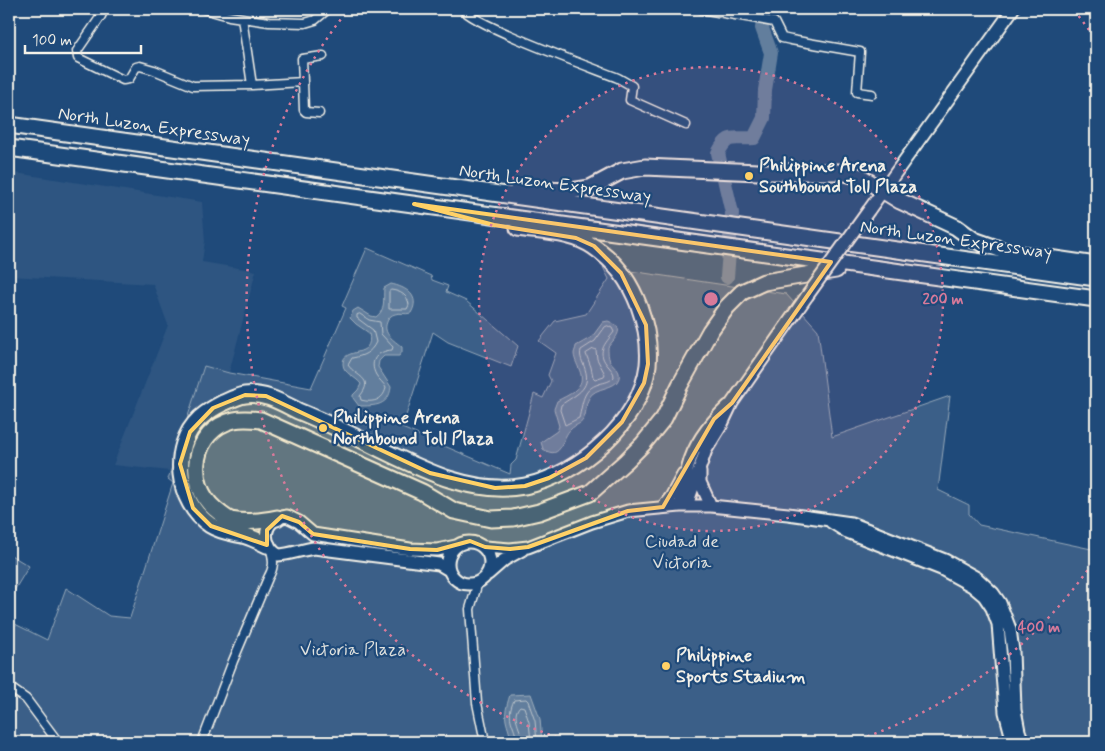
<svg xmlns="http://www.w3.org/2000/svg" width="1105" height="751" font-family="Mynerve,sans-serif">
  <style>
    .built { fill: #2d5581 }
    .green { fill: #3a5f88; stroke: #97a8b8 }
    .water { fill: #627e9d; stroke: #9cacbb }
    .lines { fill: none; stroke-linecap: round; stroke-linejoin: round }
    .shore { stroke: #bac3ca; stroke-width: 1 }
    .stream { stroke: #9cacbb; stroke-width: 2.5 }
    .river { stroke: #627e9d; stroke-width: 14 }
    .street-casing { stroke: #f4f1e8; stroke-width: 11 }
    .secondary-casing { stroke: #f4f1e8; stroke-width: 15 }
    .highway-casing { stroke: #f4f1e8; stroke-width: 19 }
    .street { stroke: #1f4a7a; stroke-width: 8 }
    .secondary { stroke: #1f4a7a; stroke-width: 11 }
    .highway { stroke: #1f4a7a; stroke-width: 15 }
    .secondary-bridge-casing { stroke: #f4f1e8; stroke-width: 15; stroke-linecap: butt }
    .secondary-bridge { stroke: #1f4a7a; stroke-width: 11 }
    .marked { fill: #ffd166; fill-opacity: 0.2; stroke: #ffd166; stroke-width: 4; stroke-linejoin: round }
    .ring { fill: none; stroke: #d87a9a; stroke-width: 2.5; stroke-dasharray: 2.5 5 }
    .poi-dot { fill: #ffd166; stroke: #1f4a7a; stroke-width: 2 }
    .labels { text-anchor: middle; dominant-baseline: central; stroke-width: 4.5; stroke-linejoin: round; paint-order: stroke }
    .street-label { font-size: 18px; fill: #f4f1e8; stroke: #1f4a7a }
    .poi-label { font-size: 18px; font-weight: bold; fill: #f4f1e8; stroke: #1f4a7a; text-anchor: start }
    .park-label { font-size: 18px; fill: #e1e2de; stroke: #1f4a7a }
    .centre { fill: #d87a9a; stroke: #1f4a7a; stroke-width: 2.5 }
    .ring-label { font-size: 15px; text-anchor: middle; font-weight: bold; fill: #d87a9a; stroke: #1f4a7a; stroke-width: 4.5; stroke-linejoin: round; paint-order: stroke }
  </style>
  <rect width="100%" height="100%" fill="#1f4a7a"/>
  <filter id="ink" filterUnits="userSpaceOnUse"><feTurbulence type="fractalNoise" baseFrequency=".02" numOctaves="2"/><feDisplacementMap in="SourceGraphic" scale="10" xChannelSelector="R" yChannelSelector="G"/><feConvolveMatrix kernelMatrix="1 2 1 2 8 2 1 2 1" color-interpolation-filters="sRGB"/></filter>
  <g filter="url(#ink)">
    <path class="built" d="M9,172L202,202L205,241L202,262L256,271L229,373L204,367L170,471L113,465L168,325L153,284L9,276Z"/>
    <path class="green" d="M367,248L431,276L432,280L448,286L446,292L466,301L518,346L511,367L448,342L433,332L402,428L510,474L511,465L516,460L534,394L543,398L551,381L548,375L556,353L539,341L555,321L586,314L609,279L603,267L786,294L818,330L832,437L950,396L938,490L969,505V514L979,525L1096,550V742H9V621L47,640L66,588L109,616L130,618L173,483L168,479L204,366L229,373L311,388L346,308L342,306Z
      M9,554L29,566L9,599Z"/>
    <path class="water" d="M391,284C406,287 421,296 411,313C405,315 400,312 395,314C391,315 388,318 387,322C382,334 394,340 402,347V352L399,356H384L379,361L378,367L391,387C389,406 375,406 359,406L353,398V395L358,390L361,384C356,377 343,373 343,364C342,346 375,360 369,333L356,324L350,318L353,311L358,308L371,316L376,317C386,310 383,299 384,288Z
      M608,321C626,328 617,336 608,347C608,352 608,357 610,361C614,367 621,370 619,378C616,390 595,386 589,398C585,405 587,414 583,420C581,424 575,425 571,429C561,437 563,462 543,449L541,442L557,431L559,426L554,409L557,401C562,398 570,395 574,391C590,378 575,367 574,354C574,351 576,349 576,346L592,337L603,322Z
      M531,694L540,719L542,742H512C506,718 502,720 510,695Z"/>
    <g class="lines">
      <path class="shore" d="M391,290C400,291 408,295 409,305L407,309H389V292Z
        M360,314L369,320L380,322L381,334L393,347L392,350C378,351 368,360 376,375C379,380 384,383 386,388C383,401 372,403 361,400L360,396C375,378 356,377 348,365L352,358C363,356 371,353 376,342L373,330L357,318V315Z
        M608,326L612,328L614,332C605,344 595,352 609,367C612,371 614,372 614,377C610,382 605,382 599,384C582,389 583,403 579,418L565,425L560,410L561,405C574,395 592,390 585,369C583,362 579,357 581,350L595,341L605,327Z
        M594,349L596,350L597,359L605,374L604,376L595,379L593,377L591,367L586,354Z
        M517,742C515,723 505,721 514,700L526,699L528,701L535,721L537,742
        M523,742C522,730 510,716 520,706L524,707L529,722L531,742"/>
      <path class="stream" d="M1096,139L1092,153L1096,172"/>
      <path class="river" d="M727,277L732,213L718,153C729,132 733,140 754,138L764,118L765,90L771,53L762,28L765,9"/>
      <g class="street-casing">
        <path id="street" d="M104,9L101,16L77,51L78,58L123,80L129,79L136,67L140,66L154,70L193,86L252,85L242,18
          M204,9L229,16L269,22L305,23L315,20L328,9
          M463,9C473,25 593,68 618,78L632,86L630,100L686,125
          M701,9L774,22L782,38L791,40L860,52L857,92L872,94
          M303,82L304,110L306,112L319,113
          M252,85L303,82L302,59L323,56
          M478,582L470,609L477,703L485,742
          M9,687L26,699L58,742
          M202,742L233,661L268,578C274,568 274,561 271,550"/>
      </g>
      <g class="secondary-casing">
        <path id="secondary" d="M869,210L1013,9
          M700,472V482L711,506
          M681,501C684,490 685,478 688,467C694,443 711,422 728,406
          M688,505L690,496L706,450L722,424L732,403L807,296
          M663,507L671,497L683,475
          M831,522L847,532L941,569L972,586L984,596L992,608L998,624L1005,712L1013,742
          M448 563a21 21 0 1 1 42 0a21 21 0 1 1-42 0Z
          M485,547L510,549L528,547L592,522L628,511L680,506H711L788,514L851,523L945,560L977,578L993,593L1000,603L1010,629L1013,651L1015,710L1019,731L1023,742
          M449,570L439,564L314,548C301,550 291,554 278,555C260,542 263,519 287,516L299,522L313,534L410,549L437,550L456,546
          M488,574L504,560L522,550"/>
      </g>
      <g class="highway-casing">
        <path id="highway" d="M9,125L1096,278
          M9,148L1096,299
          M518,189L571,191L590,188L622,171L645,167L758,172H841L861,177L900,201L956,227L974,240L1008,252L1096,265
          M277,518C261,521 247,523 231,520C225,518 220,513 215,509C185,483 192,430 234,420C243,418 252,419 261,420L422,492L454,511L491,519L513,518L539,512L590,493L626,461L643,444L664,418L680,385L710,331L727,307L742,292L764,282L836,270
          M267,545C260,542 253,538 246,536C234,533 221,532 210,525C177,503 169,447 200,418C207,412 215,407 223,403C230,400 238,396 245,395C264,392 282,403 298,411C325,422 352,435 378,448C423,470 473,496 525,486C579,475 641,422 648,365C650,344 646,325 639,306C630,282 615,261 594,247C573,232 543,232 518,228"/>
      </g>
      <use href="#street" class="street"/>
      <use href="#secondary" class="secondary"/>
      <use href="#highway" class="highway"/>
      <g class="secondary-bridge-casing">
        <path id="secondary-bridge" d="M807,296L869,210"/>
      </g>
      <use href="#secondary-bridge" class="secondary-bridge"/>
    </g>
  </g>
  <path class="marked" d="M414,204L831,262L732,403L714,419L663,507L628,511L528,547L510,549L485,547L470,541L437,550L410,549L313,534L299,522L282,516L267,530V545L211,526L193,508L180,464L190,432L213,408L245,395L266,396L430,473L495,488L525,486L549,478L586,458L622,422L644,383L648,364L646,325L621,273L594,246L576,238L494,225Z"/>
  <circle cx="711" cy="299" r="232" fill="#d87a9a" fill-opacity=".12"/>
  <g class="ring">
    <circle cx="711" cy="299" r="232"/>
    <path d="M1096 558A464 464 0 0 1 851 742M571 742A464 464 0 0 1 348 10M1074 10A464 464 0 0 1 1096 40"/>
  </g>
  <g class="poi-dot">
    <circle cx="749" cy="176" r="5"/>
    <circle cx="323" cy="428" r="5"/>
    <circle cx="666" cy="666" r="5"/>
  </g>
  <g class="labels">
    <g class="street-label">
      <text transform="translate(154 127) rotate(8)">North Luzon Expressway</text>
      <text transform="translate(555 184) rotate(8)">North Luzon Expressway</text>
      <text transform="translate(956 240) rotate(8)">North Luzon Expressway</text>
    </g>
    <g class="poi-label">
      <text x="759" y="166">Philippine Arena<tspan x="759" dy="21">Southbound Toll Plaza</tspan></text>
      <text x="333" y="418">Philippine Arena<tspan x="333" dy="21">Northbound Toll Plaza</tspan></text>
      <text x="676" y="656">Philippine<tspan x="676" dy="21">Sports Stadium</tspan></text>
    </g>
    <g class="park-label">
      <text x="682" y="542">Ciudad de<tspan x="682" dy="21">Victoria</tspan></text>
      <text x="353" y="650">Victoria Plaza</text>
    </g>
  </g>
  <circle cx="711" cy="299" r="8" class="centre"/>
  <g class="ring-label">
    <text x="943" y="304">200 m</text>
    <text x="1039" y="632">400 m</text>
  </g>
  <rect width="1105" height="751" fill="none" stroke="#1f4a7a" stroke-width="30"/>
  <rect x="15" y="15" width="1075" height="721" fill="none" stroke="#f4f1e8" stroke-width="2" filter="url(#ink)"/>
  <path d="M25 45v8h116v-8" fill="none" stroke="#f4f1e8" stroke-width="2.5"/>
  <text x="32" y="45" font-size="15" fill="#f4f1e8" stroke="#1f4a7a" stroke-width="4" paint-order="stroke">100 m</text>
</svg>
